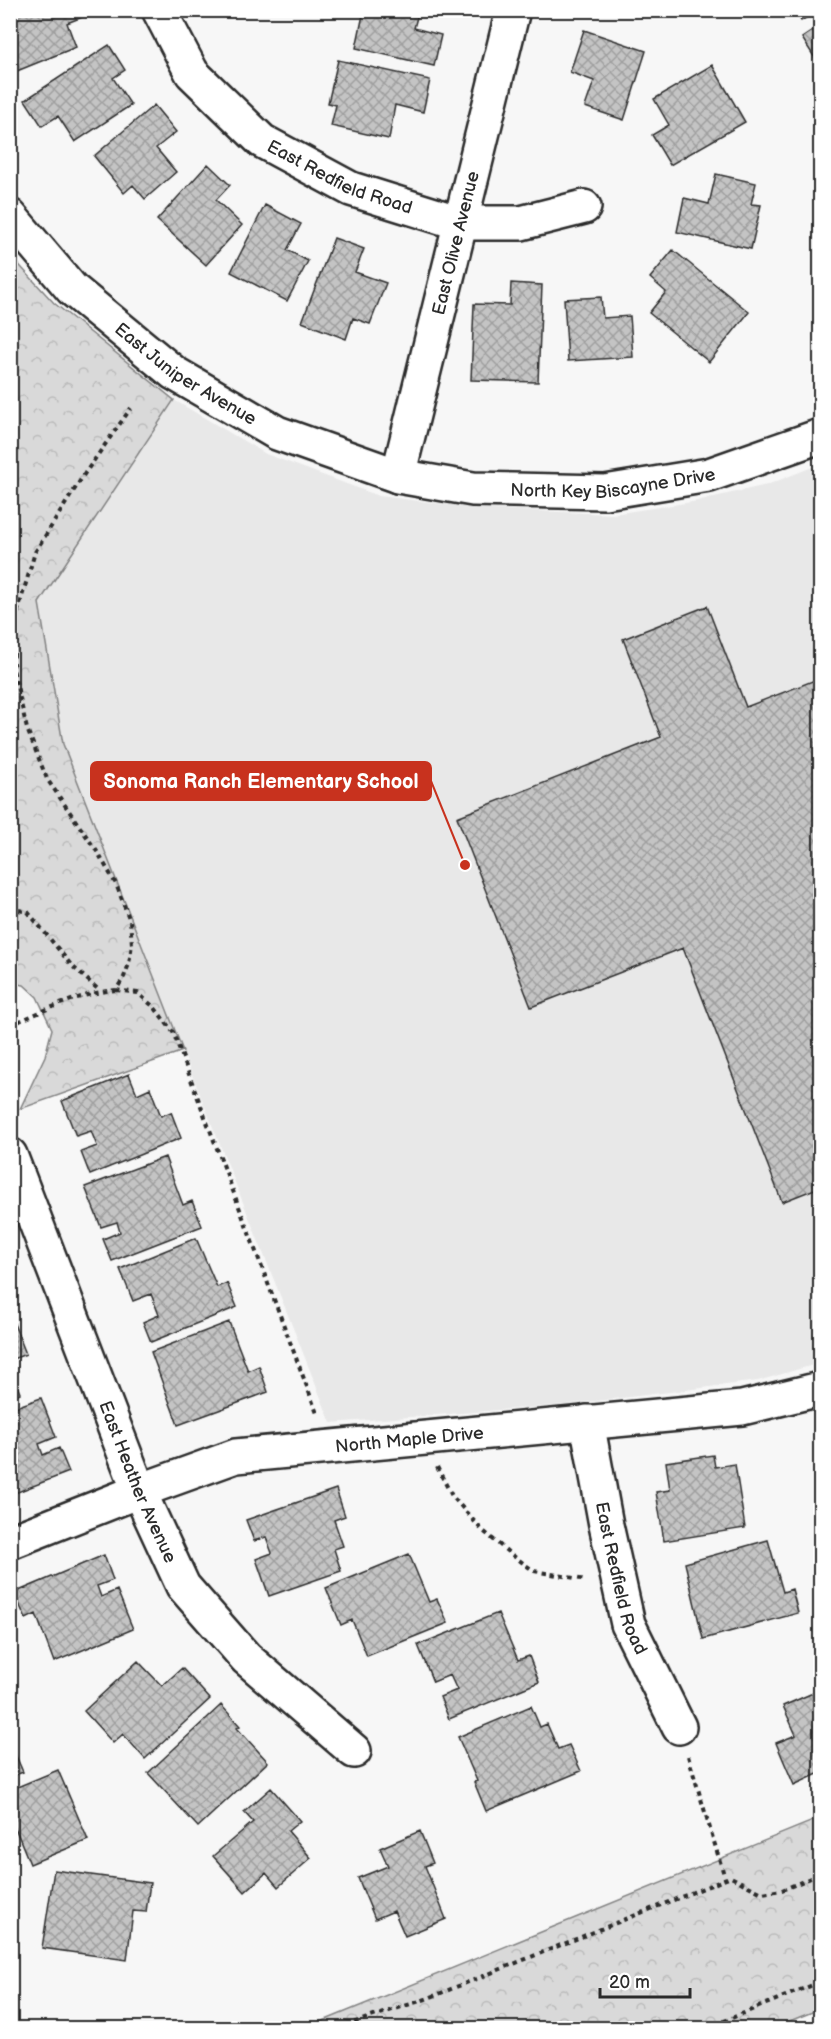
<svg xmlns="http://www.w3.org/2000/svg" width="831" height="2039" font-family="'Balsamiq Sans',sans-serif">
  <style>
    .built { fill: #e8e8e8 }
    .park { fill: url(#park-crowns); stroke: #828282; stroke-width: 1.5 }
    .building { fill: url(#building-cross-hatch); stroke: #2b2b2b; stroke-width: 1.5 }
    .lines { fill: none; stroke-linecap: round; stroke-linejoin: round }
    .minor-casing { stroke: #2b2b2b; stroke-width: 38 }
    .path { stroke: #2b2b2b; stroke-width: 4; stroke-dasharray: 4.5 4.5; stroke-linecap: butt }
    .minor { stroke: #fff; stroke-width: 33 }
    .labels { text-anchor: middle; dominant-baseline: central; stroke-width: 6; stroke-linejoin: round; paint-order: stroke }
    .street-label { font-size: 18px; fill: #2b2b2b; stroke: #fff }
    .leader { fill: none; stroke: #c8321e; stroke-width: 2 }
    .callout-dot { fill: #c8321e; stroke: #fff; stroke-width: 2 }
    .callout { fill: #c8321e; stroke: #c8321e; stroke-width: 2 }
    .callout-label { font-size: 20px; text-anchor: middle; font-weight: bold; fill: #fff }
  </style>
  <defs>
    <pattern id="park-crowns" width="20" height="18" patternUnits="userSpaceOnUse" patternTransform="scale(1.5)"><rect width="20" height="18" fill="#d9d9d9"/><path d="M2 6a3 3 0 1 1 6 0M12 15a3 3 0 1 1 6 0" fill="none" stroke="#bababa"/></pattern>
    <pattern id="building-cross-hatch" width="8" height="8" patternUnits="userSpaceOnUse" patternTransform="scale(1.5)"><rect width="8" height="8" fill="#c4c4c4"/><path d="M0 0l8 8M0 8l8-8" fill="none" stroke="#9f9f9f"/></pattern>
  </defs>
  <rect width="100%" height="100%" fill="#f7f7f7"/>
  <filter id="ink" filterUnits="userSpaceOnUse"><feTurbulence type="fractalNoise" baseFrequency=".0167" numOctaves="2"/><feDisplacementMap in="SourceGraphic" scale="12" xChannelSelector="R" yChannelSelector="G"/><feConvolveMatrix kernelMatrix="1 2 1 2 8 2 1 2 1" color-interpolation-filters="sRGB"/></filter>
  <g filter="url(#ink)">
    <path class="built" d="M174,400L266,454L379,496L486,509L613,514L692,502L767,485L820,464V1363L758,1381L565,1405L331,1423L157,987L63,744L39,603Z"/>
    <path class="park" d="M11,256L54,303L174,400L39,603L63,744L183,1051L20,1109L45,1056L52,1029L37,997L24,985L11,983Z
      M820,1818V2009L772,2028H306Z"/>
    <path class="building" d="M10,10H94L95,12L67,23L76,47L17,71L10,54Z
      M364,10H419L414,28L441,35L434,66L356,48Z
      M795,10H819L801,21Z
      M820,26V66L802,38Z
      M584,30L646,51L624,120L585,107L594,81L570,72Z
      M109,45L125,70L113,78L131,105L75,142L58,116L42,126L25,100Z
      M338,60L430,80L423,112L395,105L389,139L331,126L336,105L328,103Z
      M712,65L745,122L670,165L652,135L669,125L654,99Z
      M154,105L176,132L156,148L176,172L145,199L133,185L124,193L94,156Z
      M208,164L230,185L216,200L242,225L206,265L157,220Z
      M716,174L756,183L751,204L761,205L751,249L677,232L684,198L709,204Z
      M265,205L301,224L287,250L308,261L287,301L231,272Z
      M334,238L364,249L355,272L386,283L370,324L353,318L346,339L302,322Z
      M673,250L749,312L709,362L649,313L666,292L650,278Z
      M511,283L542,285L538,382L471,380L474,304L510,305Z
      M601,297L603,318L630,316L633,357L568,361L564,299Z
      M707,606L746,707L820,678V1187L782,1202L683,948L531,1007L457,817L661,737L623,639Z
      M129,1074L137,1094L150,1088L161,1116L171,1112L181,1138L90,1175L81,1152L97,1146L91,1131L76,1136L62,1101Z
      M165,1157L183,1205L192,1201L202,1226L112,1261L103,1239L120,1232L117,1222L101,1227L85,1187Z
      M196,1238L217,1287L227,1283L237,1307L151,1342L143,1322L159,1315L151,1294L133,1301L120,1269Z
      M11,1316L26,1354L10,1360V1316Z
      M229,1322L248,1371L259,1366L268,1392L178,1425L151,1352Z
      M10,1368L20,1393L10,1397Z
      M41,1398L56,1437L39,1444L43,1455L59,1448L69,1472L10,1495V1409Z
      M713,1455L715,1467L735,1464L745,1528L664,1541L656,1492L670,1490L666,1462Z
      M336,1489L345,1516L334,1520L343,1546L334,1549L341,1571L269,1596L256,1559L272,1553L266,1537L254,1541L246,1520Z
      M768,1540L783,1592L792,1589L798,1613L703,1639L685,1563Z
      M409,1554L429,1602L437,1599L448,1623L367,1656L352,1620L341,1625L326,1588Z
      M104,1555L113,1580L97,1586L101,1597L117,1590L133,1629L54,1662L36,1614L26,1619L14,1593Z
      M498,1613L518,1660L529,1656L539,1682L449,1719L440,1697L457,1690L450,1675L433,1682L418,1645Z
      M138,1661L162,1686L182,1668L210,1699L145,1759L123,1734L113,1743L84,1711Z
      M820,1690V1773L794,1785L776,1743L796,1735L783,1706Z
      M221,1705L240,1726L237,1728L268,1762L198,1827L148,1773Z
      M531,1706L540,1727L547,1724L558,1749L569,1745L581,1771L486,1811L474,1782L477,1781L458,1737Z
      M10,1742L23,1772L10,1777Z
      M58,1770L88,1840L30,1864L16,1830L10,1832V1790Z
      M271,1788L300,1821L288,1831L311,1858L278,1887L266,1873L245,1892L213,1856L253,1822L244,1812Z
      M420,1831L433,1863L425,1866L446,1919L405,1936L394,1911L375,1919L358,1878L388,1866L380,1848Z
      M54,1870L150,1883L146,1912L133,1911L127,1960L42,1948Z"/>
    <g class="lines">
      <g class="minor-casing">
        <g id="minor">
          <path id="s1" d="M159,10L192,73L262,141L351,189L460,223H521L584,207"/>
          <path id="s2" d="M10,216L72,289L174,373L277,433L398,476L473,489L605,492L709,475L820,436"/>
          <path id="s3" d="M398,476L513,10"/>
          <path id="s4" d="M10,1155L139,1491L183,1586L246,1658L354,1751"/>
          <path id="s5" d="M587,1422L606,1525L628,1624L679,1727"/>
          <path id="s6" d="M10,1542L139,1491L236,1456L742,1408L820,1389"/>
        </g>
      </g>
      <path class="path" d="M10,908L28,912L72,966L100,991
        M116,990L138,993L155,1008L173,1032L318,1416
        M10,1025C44,1011 79,993 116,990L124,977L129,964L132,944L130,921L116,884L98,853L47,779L27,729L13,669L17,614L35,552L85,473L131,408
        M437,1467L452,1496L481,1529L508,1552L534,1571L586,1580
        M688,1756L725,1878
        M337,2028L426,1999L731,1877L762,1893L782,1890L820,1874
        M707,2028L820,1982"/>
      <use href="#minor" class="minor"/>
    </g>
  </g>
  <g class="labels">
    <g class="street-label">
      <text stroke="none"><textPath href="#s1" startOffset="255">East Redfield Road</textPath></text>
      <text stroke="none"><textPath href="#s3" startOffset="240">East Olive Avenue</textPath></text>
      <text stroke="none"><textPath href="#s2" startOffset="238">East Juniper Avenue</textPath></text>
      <text stroke="none"><textPath href="#s2" startOffset="692">North Key Biscayne Drive</textPath></text>
      <text stroke="none"><textPath href="#s6" startOffset="416">North Maple Drive</textPath></text>
      <text stroke="none"><textPath href="#s4" startOffset="351">East Heather Avenue</textPath></text>
      <text stroke="none"><textPath href="#s5" startOffset="160">East Redfield Road</textPath></text>
    </g>
  </g>
  <path class="leader" d="M465 865L431 781"/>
  <circle class="callout-dot" cx="465" cy="865" r="6"/>
  <rect class="callout" x="91" y="762" width="340" height="38" rx="6"/>
  <g class="callout-label">
    <text x="261" y="788">Sonoma Ranch Elementary School</text>
  </g>
  <rect width="831" height="2039" fill="none" stroke="#fff" stroke-width="36"/>
  <rect x="18" y="18" width="795" height="2003" fill="none" stroke="#2b2b2b" stroke-width="2" filter="url(#ink)"/>
  <path d="M600 1988v9h90v-9" fill="none" stroke="#2b2b2b" stroke-width="3"/>
  <text x="609" y="1988" font-size="18" fill="#2b2b2b" stroke="#ffffff" stroke-width="4.5" paint-order="stroke">20 m</text>
</svg>
